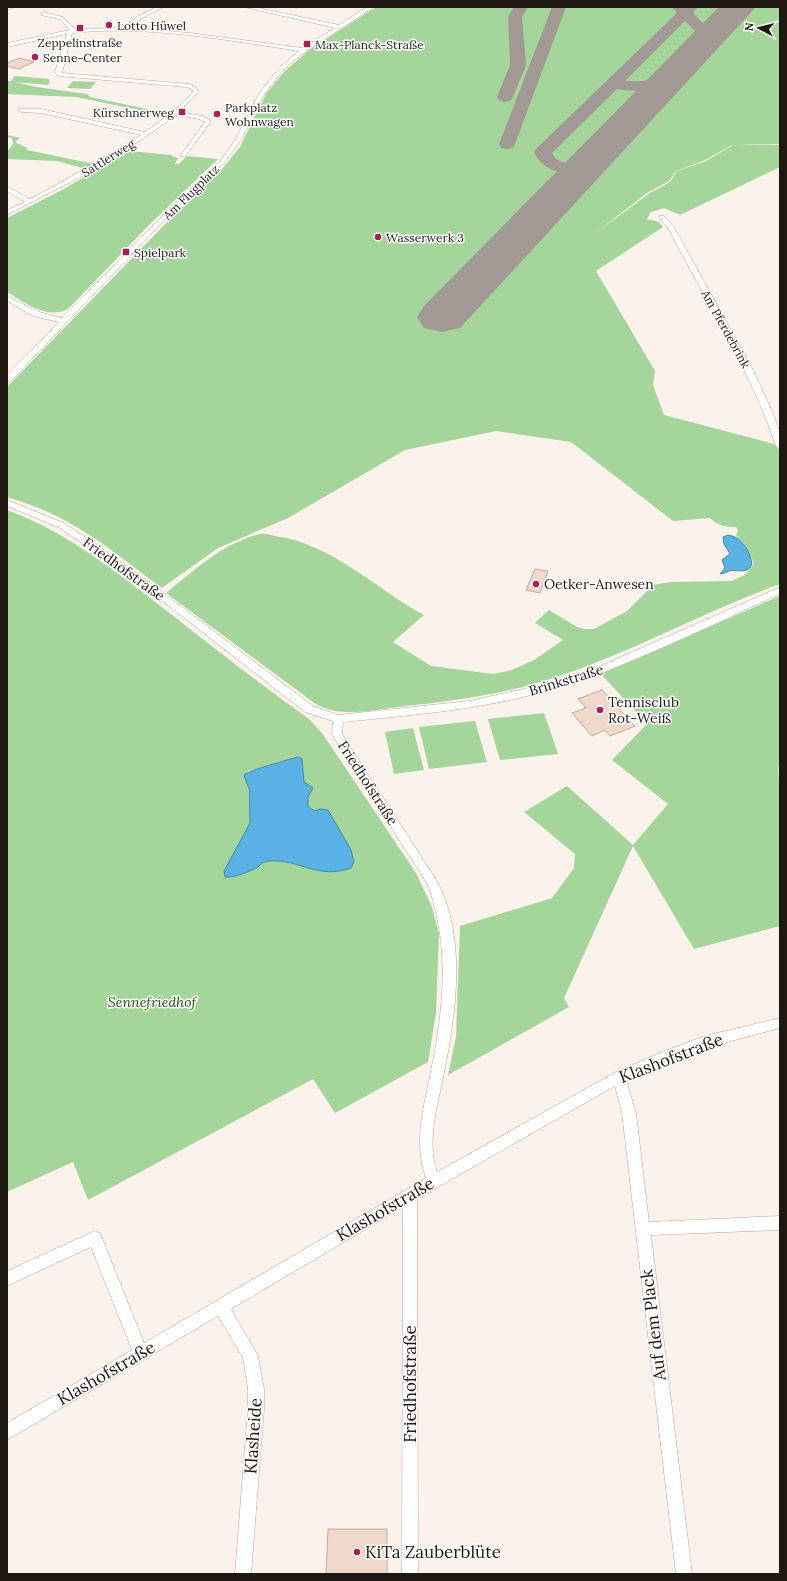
<svg xmlns="http://www.w3.org/2000/svg" width="787" height="1581" font-family="Lora,serif">
  <style>
    .green { fill: #a4d59a; fill-rule: evenodd }
    .water { fill: #5ab2e4; stroke: #4884a5 }
    .lines { fill: none; stroke-linecap: round; stroke-linejoin: round }
    .taxiway { fill: #a29994; fill-rule: evenodd }
    .runway { fill: #a29994; fill-rule: evenodd }
    .building { fill: #f0d8ca; stroke: #c2ac9d }
    .street-casing { stroke: #bca597; stroke-width: 1 }
    .secondary-casing { stroke: #bca597; stroke-width: 1 }
    .street { fill: #fff; fill-rule: evenodd }
    .secondary { fill: #fff; fill-rule: evenodd }
    .poi-dot { fill: #ac1d56; stroke: #fff; stroke-width: 1.5 }
    .labels { text-anchor: middle; dominant-baseline: central; stroke-width: 3; stroke-linejoin: round; paint-order: stroke }
    .far-poi-label { font-size: 12px; fill: #1f1712; stroke: #fff; text-anchor: start }
    .far-street-label { font-size: 12px; fill: #1f1712; stroke: #fff }
    .street-label { font-size: 14px; fill: #1f1712; stroke: #fff }
    .poi-label { font-size: 14px; fill: #1f1712; stroke: #fff; text-anchor: start }
    .park-label { font-size: 14px; font-style: italic; fill: #1c520d; stroke: #fff }
    .near-street-label { font-size: 17px; fill: #1f1712; stroke: #fff }
    .near-poi-label { font-size: 17px; fill: #1f1712; stroke: #fff; text-anchor: start }
  </style>
  <rect width="100%" height="100%" fill="#fcf2ec"/>
  <path class="green" d="M376,7H780V144L732,145L705,160L676,171L669,181L647,193L594,234L650,193L670,182L677,171L706,161L733,145H780V167L680,215L664,208L651,212L647,219L659,222L663,227L596,271L655,371L653,385L664,415L774,444L780,451V584C703,612 631,653 553,678C503,695 450,701 398,707C371,710 337,719 313,702L166,593C195,570 223,543 260,534C265,533 271,535 275,536C331,543 376,589 424,615L393,642L431,666L493,674L512,670L534,660L563,640L535,623L549,610L577,627L584,629H594L627,611L653,585L670,582L731,581L745,575L754,563L744,543L736,536L738,530L736,527C725,527 718,526 710,518L673,521L571,442L496,431L405,450L288,518L218,548L162,588C130,565 99,538 64,520C46,510 26,503 7,497V387L172,217L222,169L240,147L266,94L284,72L309,50Z
    M15,76L49,79L50,82L48,85L14,82L37,87L87,94L90,97L166,113L163,115L76,97L7,94V81H11Z
    M73,81L96,82L90,89L67,88Z
    M7,135L20,138L15,142L27,148V150L94,164L86,169L57,161L7,159V152L13,144L12,138L7,137Z
    M129,151L172,155L171,156L178,158L175,164H179L187,156L218,159L150,224L68,309C47,320 24,302 7,292V218L62,190Z
    M7,510C70,533 118,574 171,614C216,650 262,685 309,719L322,733L416,873L432,907L439,934L436,1013L428,1062L335,1113L313,1079L88,1200L73,1162L7,1192ZM302,760L304,782L308,797V806L314,811L320,809L297,865L281,861H266L257,867L224,871L250,823L247,771L261,769L280,761Z
    M780,596V765L778,767L780,794V926L694,949L633,846L564,998L569,1007L448,1075L456,1037L460,926L552,898L574,868L575,854L524,812L567,786L633,845L668,804L612,760L647,724L601,674Z
    M544,713L558,754L500,760L488,719Z
    M475,721L487,762L429,769L419,727Z
    M413,728L424,770L394,774L385,732Z"/>
  <path class="water" d="M728,535C742,537 749,550 752,563C749,575 738,569 729,571C726,572 724,574 720,574L725,568L722,560L730,554L724,544L723,537Z
    M298,757L302,759L304,782L313,788L308,797V806L314,811L320,809L328,810L351,850L354,862L351,868C318,880 300,859 269,861C264,861 261,864 258,867C250,871 235,878 225,877L224,871L250,823L249,789L244,775C247,771 290,759 298,757Z"/>
  <g class="lines">
    <path class="taxiway" d="M514,7H528L522,17L526,65L513,97L511,100L505,102L499,100L497,97L510,65L508,17Z
      M552,7H566L515,144L513,148L507,149L501,148L499,144Z
      M672,7H698L693,13L714,35V41L712,44H702L700,36L685,21L625,81H644L672,72L678,74L680,77C670,91 631,92 617,89L552,153C559,170 580,158 593,161L596,165L593,169C572,176 544,175 534,152L537,148L677,13Z"/>
    <path class="runway" d="M719,7H756L460,328L442,332L424,328L417,317L424,306Z"/>
  </g>
  <path class="building" d="M20,58L34,62L18,69L7,66V63Z
    M535,569L548,571L540,593L526,590Z
    M602,690L635,726L610,736L605,730L592,736L572,713L586,708L578,699Z
    M328,1529H387V1574H326Z"/>
  <g class="lines">
    <g class="street-casing">
      <path id="street" d="M157,7H164L142,18L130,28L190,33L303,48L335,28L244,7H254L339,25L367,7H374L306,51L284,69L265,93L241,140L224,163L170,214L10,382H7V375L59,322L33,316L7,301V296L39,312L62,318L166,212L220,161L235,140L260,92L280,67L299,51C225,40 148,25 72,33L62,73L189,84L196,87L199,92L179,112L203,116L211,121L185,157L180,156L205,122L199,119L176,115L144,138L90,172L7,215V210L25,202L7,191V186L30,199L85,169L141,135L41,113L21,112L18,110L19,109H41L145,132L173,112L193,92L192,89L186,87L58,76L55,72L67,34L7,47V43L70,30L59,19L41,15L43,12L63,17L75,29L123,28L138,16Z
        M660,216H664L674,227L754,372L773,413L780,433V449L776,446C750,369 705,300 668,228L659,217Z
        M7,500L64,523L94,543L162,592L313,706L338,715L469,701L542,685L603,665L780,587V594C703,628 627,668 546,691C480,710 411,715 343,722L342,734L437,881C467,938 456,1012 444,1073C438,1104 426,1140 437,1172L614,1073L659,1053L705,1036L780,1018V1028L705,1048L669,1061L626,1080L636,1113L649,1222L780,1216V1230L651,1235L692,1574H676L622,1113L615,1086L417,1199L418,1574H402L403,1207L231,1309L258,1356L264,1389V1409L251,1574H235L248,1409V1389L243,1358L218,1316L7,1440V1423L132,1350L91,1247L7,1286V1271L90,1233L95,1231L100,1233L144,1343L426,1178C413,1142 424,1107 431,1071C444,1007 450,947 428,885L332,734L333,721L305,712L156,596L88,547L58,527L7,506Z"/>
    </g>
    <g class="secondary-casing">
      <path id="secondary" d="M7,7H15L7,10Z"/>
    </g>
    <use href="#street" class="street"/>
    <use href="#secondary" class="secondary"/>
  </g>
  <g class="poi-dot">
    <circle cx="109" cy="25" r="4"/>
    <rect x="76" y="24" width="8" height="8" rx="2"/>
    <rect x="303" y="40" width="8" height="8" rx="2"/>
    <circle cx="35" cy="57" r="4"/>
    <rect x="178" y="108" width="8" height="8" rx="2"/>
    <circle cx="217" cy="114" r="4"/>
    <circle cx="378" cy="237" r="4"/>
    <rect x="122" y="248" width="8" height="8" rx="2"/>
    <circle cx="536" cy="584" r="4"/>
    <circle cx="600" cy="710" r="4"/>
    <circle cx="357" cy="1552" r="4"/>
  </g>
  <g class="labels">
    <g class="far-poi-label">
      <text x="117" y="25">Lotto Hüwel</text>
      <text x="80" y="42" text-anchor="middle">Zeppelinstraße</text>
      <text x="315" y="44">Max-Planck-Straße</text>
      <text x="43" y="57">Senne-Center</text>
      <text x="225" y="107">Parkplatz<tspan x="225" dy="14">Wohnwagen</tspan></text>
      <text x="174" y="112" text-anchor="end">Kürschnerweg</text>
      <text x="386" y="237">Wasserwerk 3</text>
      <text x="134" y="252">Spielpark</text>
    </g>
    <g class="far-street-label">
      <text transform="translate(108 158) rotate(-32)">Sattlerweg</text>
      <text transform="translate(191 192) rotate(-44)">Am Flugplatz</text>
      <text transform="translate(726 329) rotate(61)">Am Pferdebrink</text>
    </g>
    <g class="street-label">
      <text transform="translate(124 569) rotate(36)">Friedhofstraße</text>
      <text transform="translate(566 680) rotate(-17)">Brinkstraße</text>
      <text transform="translate(368 783) rotate(57)">Friedhofstraße</text>
    </g>
    <g class="poi-label">
      <text x="544" y="584">Oetker-Anwesen</text>
      <text x="608" y="702">Tennisclub<tspan x="608" dy="16">Rot-Weiß</tspan></text>
    </g>
    <g class="park-label">
      <text x="152" y="1002">Sennefriedhof</text>
    </g>
    <g class="near-street-label">
      <text transform="translate(671 1058) rotate(-21)">Klashofstraße</text>
      <text transform="translate(385 1209) rotate(-30)">Klashofstraße</text>
      <text transform="translate(653 1325) rotate(-97)">Auf dem Plack</text>
      <text transform="translate(106 1373) rotate(-30)">Klashofstraße</text>
      <text transform="translate(410 1384) rotate(-90)">Friedhofstraße</text>
      <text transform="translate(253 1436) rotate(-86)">Klasheide</text>
    </g>
    <g class="near-poi-label">
      <text x="365" y="1552">KiTa Zauberblüte</text>
    </g>
  </g>
  <rect width="787" height="1581" fill="none" stroke="#1f1712" stroke-width="16"/>
  <g transform="translate(759 28) rotate(277)" stroke="#ffffff" stroke-width="3" paint-order="stroke">
  <path d="M0-3L7 15L0 10L-7 15Z" fill="#1f1712"/>
  <text y="-6" font-size="11" font-weight="bold" text-anchor="middle" fill="#1f1712">N</text>
  </g>
</svg>
